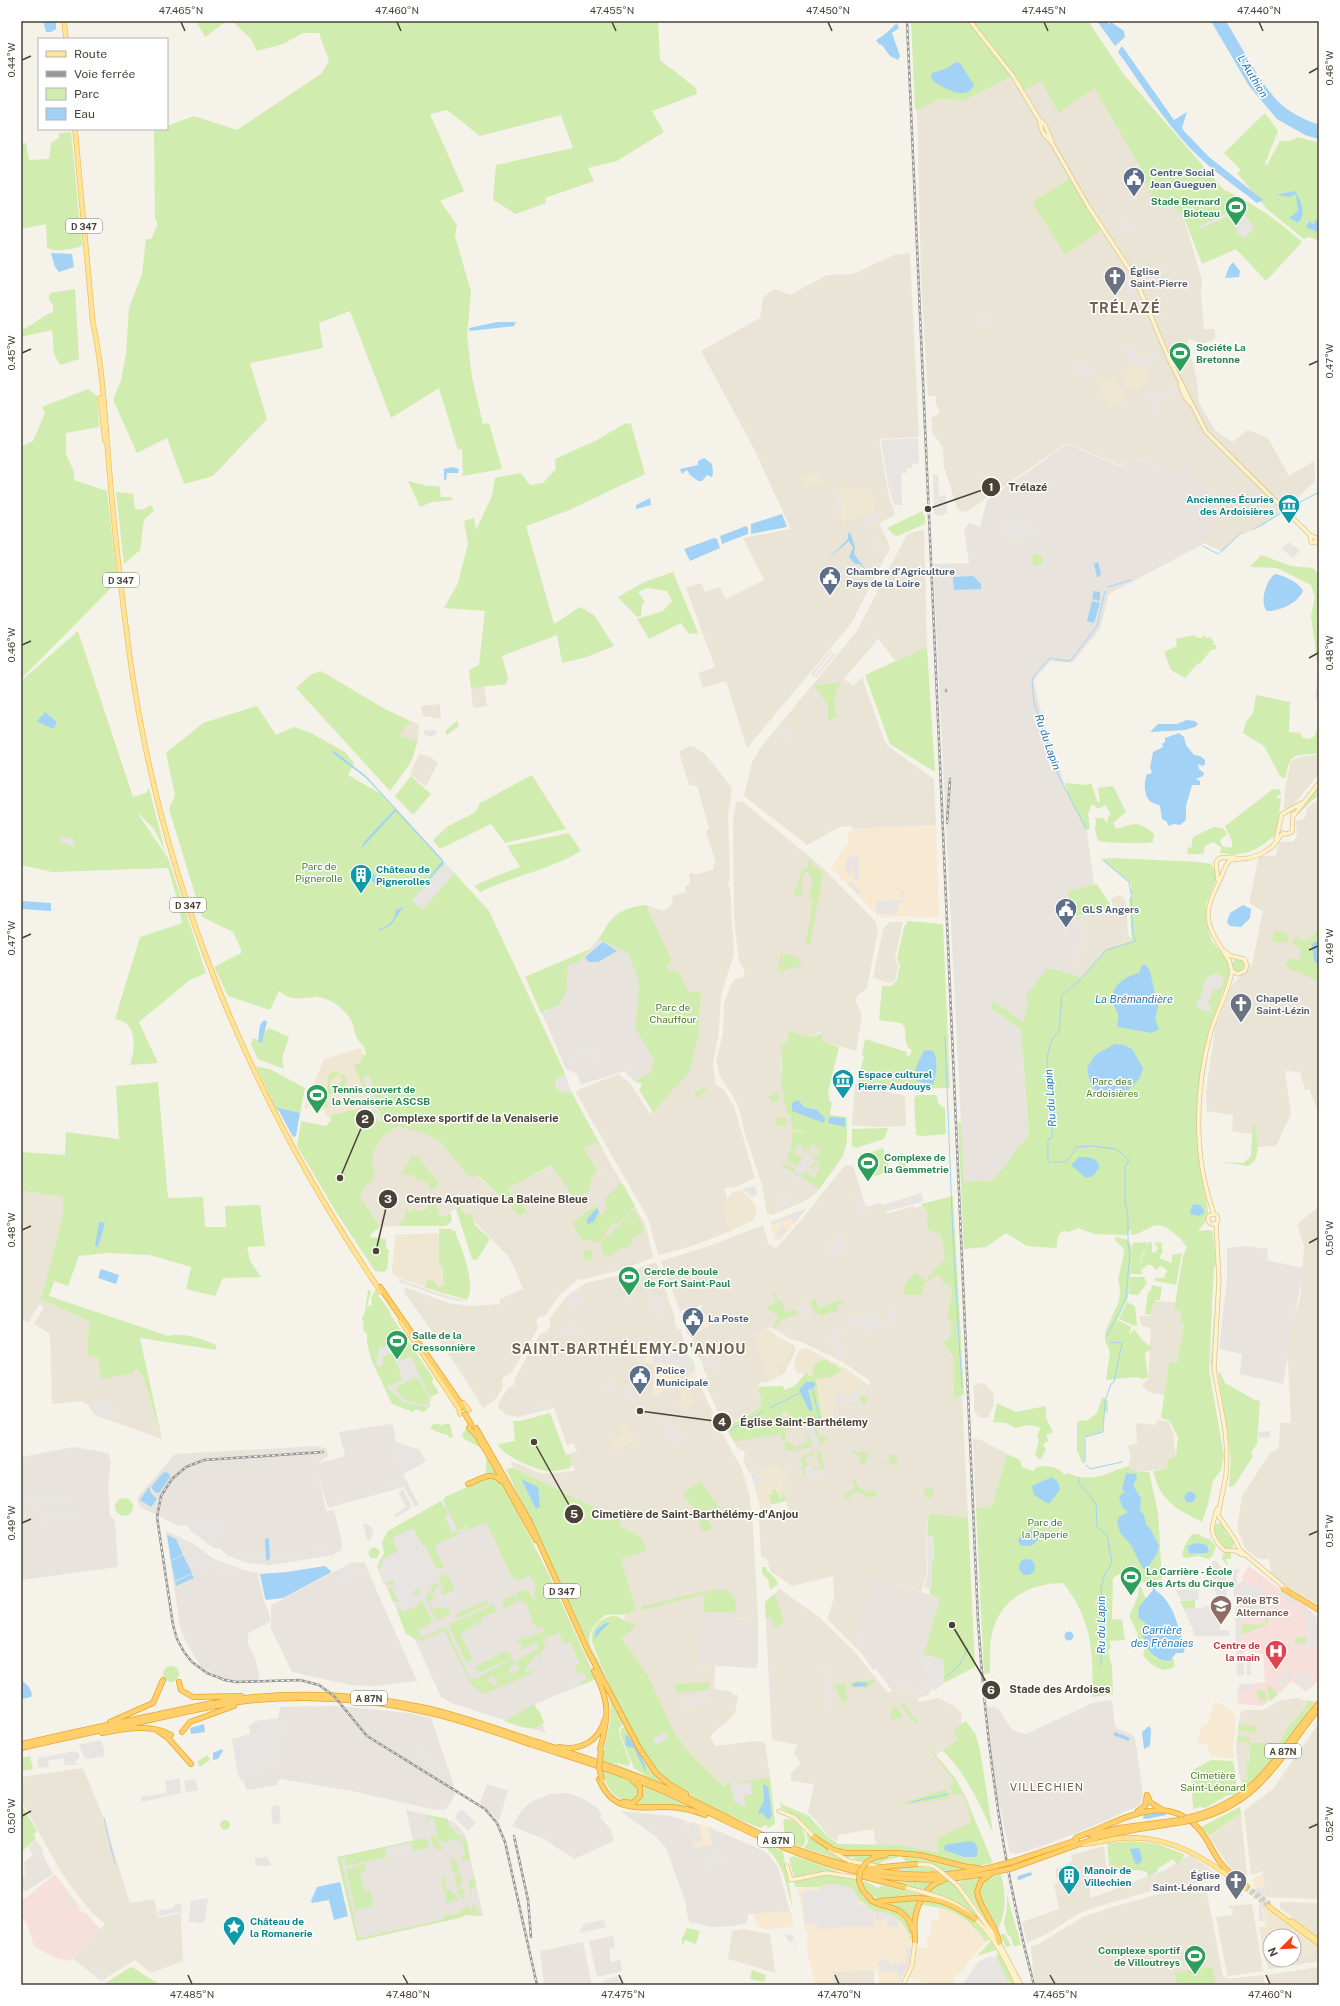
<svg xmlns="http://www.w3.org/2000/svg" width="1340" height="2006" font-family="'Public Sans',sans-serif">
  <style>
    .residential { fill: #eae4d7 }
    .commercial { fill: #f8e9d3 }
    .industrial { fill: #e8e3dd }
    .education { fill: #efe7d2 }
    .medical { fill: #f7e0dc }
    .green { fill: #d0ecaf; fill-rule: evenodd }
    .parking { fill: #e7e4e1; fill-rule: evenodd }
    .water { fill: #a2d3f6 }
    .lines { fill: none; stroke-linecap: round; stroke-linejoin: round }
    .stream { stroke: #a2d3f6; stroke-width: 1 }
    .primary-tunnel { stroke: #d3cfc5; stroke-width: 4; stroke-dasharray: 4 2; stroke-linecap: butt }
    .highway-tunnel { stroke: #d3cfc5; stroke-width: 4.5; stroke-dasharray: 4.5 2; stroke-linecap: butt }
    .secondary-casing { stroke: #d9c796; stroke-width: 5 }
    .primary-casing { stroke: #edc360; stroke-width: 5.5 }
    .highway-casing { stroke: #e9a62f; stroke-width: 6 }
    .secondary { stroke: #fff2c9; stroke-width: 3.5 }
    .primary { stroke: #ffe398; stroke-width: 4 }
    .highway { stroke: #ffcf6a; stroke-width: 4.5 }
    .rail-casing { stroke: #989898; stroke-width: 2.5 }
    .rail { stroke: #fff; stroke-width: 1; stroke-dasharray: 3; stroke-linecap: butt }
    .secondary-bridge-casing { stroke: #d9c796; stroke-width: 5; stroke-linecap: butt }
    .highway-bridge-casing { stroke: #e9a62f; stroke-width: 6; stroke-linecap: butt }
    .secondary-bridge { stroke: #fff2c9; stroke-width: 3.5 }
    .highway-bridge { stroke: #ffcf6a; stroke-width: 4.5 }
    .ticks { fill: none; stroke: #4a4236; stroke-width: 1.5 }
    .labels { text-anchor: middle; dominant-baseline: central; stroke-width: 3; stroke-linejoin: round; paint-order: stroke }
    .shield { fill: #fff; stroke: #807b72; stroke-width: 1 }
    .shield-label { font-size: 9px; font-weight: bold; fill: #4a4236 }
    .service-label { font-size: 10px; font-weight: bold; fill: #4e5e75; stroke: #fff; text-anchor: start }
    .leisure-label { font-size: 10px; font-weight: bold; fill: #27864d; stroke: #fff; text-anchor: start }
    .worship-label { font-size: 10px; font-weight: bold; fill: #5b616d; stroke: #fff; text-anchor: start }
    .culture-label { font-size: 10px; font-weight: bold; fill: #0d838f; stroke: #fff; text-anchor: start }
    .park-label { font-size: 10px; fill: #478124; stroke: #fff }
    .education-label { font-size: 10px; font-weight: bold; fill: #785e54; stroke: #fff; text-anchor: start }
    .health-label { font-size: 10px; font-weight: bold; fill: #be3a42; stroke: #fff; text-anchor: end }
    .water-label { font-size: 11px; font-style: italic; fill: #2678b6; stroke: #fff }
    .neighbourhood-label { font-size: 11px; letter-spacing: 1px; fill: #6e614d; stroke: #fff }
    .district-label { font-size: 14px; font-weight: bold; letter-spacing: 1px; fill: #6e614d; stroke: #fff }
    .leader { fill: none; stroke: #4a4236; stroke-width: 1.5 }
    .callout-dot { fill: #4a4236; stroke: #fff; stroke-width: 1.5 }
    .mark-label { font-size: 12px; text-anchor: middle; font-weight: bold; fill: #fff }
    .callout-label { font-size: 11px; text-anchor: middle; font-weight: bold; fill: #4a4236; stroke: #fff; stroke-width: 3; stroke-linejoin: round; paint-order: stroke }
    .neatline { fill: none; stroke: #4a4236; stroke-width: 1.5 }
    .ticks-label { font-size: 10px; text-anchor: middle; fill: #4a4236 }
  </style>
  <rect width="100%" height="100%" fill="#f5f2e9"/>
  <path class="residential" d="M1013,76L1094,88L1140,167L1136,170L1183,215L1202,280L1201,294L1204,329H1215V339L1202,344L1189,339L1186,348L1193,363L1197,381L1199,403L1215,430L1232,442L1248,430L1268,438L1289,476L1314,461L1315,481L1287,509L1261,527L1240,535L1223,552L1206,544L1195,484L1172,469L1166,466H1155L1141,458L1119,465L1067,443L966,512L961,511L957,508L944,467L943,447L933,434L931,418L940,413L936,404V396H928L921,279L917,111L939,99L965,100Z
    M910,253L919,437L879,439L889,496L895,515L879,523L890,547L851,624L747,748L726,681L703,688L698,673L715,667L686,588L701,583L705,592L720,587L726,599L764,580L743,538L791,529L752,445L701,351L760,318L763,298L774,289L790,295L827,275L853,274L894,255Z
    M924,530L927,647L896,661L878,639L844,679L853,686L862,677L885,742L889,747L934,779L936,825L852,829V826L840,827L807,845L744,796L752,762L761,747L857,631L906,536L913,532Z
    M484,686L487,706L475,708L473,707L471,688Z
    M440,704L441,719L423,716L421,706Z
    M410,721L419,724L418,741L398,736Z
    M689,746L695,747L706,755L732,788L728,816L730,875L728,886L730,887L734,954L721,995L719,1031L713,1065L716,1085L724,1090L734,1106L755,1178L735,1187L724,1188L728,1201L721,1206L731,1231L692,1246L660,1255L658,1254L648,1218L576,1093L578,1090L618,1074L630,1083L650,1114L690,1071L698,1037L701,992L688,991L668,970L667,964L672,960L646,905L663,911L669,907L673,901L672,896L686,892L685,887L690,884L689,874L693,873L695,875L714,869L713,864L716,863L706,832L709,828L697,786L689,785L679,752Z
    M419,754L428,756L438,762L426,787L410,774Z
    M1319,754V774L1291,808H1284L1285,789L1291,761L1297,758Z
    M1319,799V1113L1309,1089L1305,1090L1300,1072L1285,1071L1291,1114L1276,1146L1256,1147V1135L1232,1131L1233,1115L1207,1111L1206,1091L1215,1029L1232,985L1252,964L1263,911L1249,903L1259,856H1276L1279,842H1291L1295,840L1297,834L1296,821L1305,818L1307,808Z
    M742,801L823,868L875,921L878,930L867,988L857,996L856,1002L862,1014L856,1051L822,1041V1033L820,1032L810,1037L790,1031L786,1043L780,1046L782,1054L781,1074L784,1098L783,1099L788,1116L808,1131L837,1165L817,1192L805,1201L772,1215L767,1213L762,1185L744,1131L740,1112L734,1098L720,1076L716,1061L723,1033L724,1003L731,984L735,979L742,978L745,971L739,961L734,920L733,820L736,802Z
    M1118,895L1123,897L1126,901L1128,935L1135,942L1108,948L1082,979L1073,975L1077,950L1086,949L1082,916L1115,912L1111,899Z
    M890,922H903L895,958L898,966L895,981L890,983L873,978L883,929Z
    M855,1084L905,1096L906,1126L873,1127L852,1125Z
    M398,1127L420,1132L440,1141L519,1215L528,1210L507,1189L553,1165L575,1200L590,1191L591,1180L597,1170L584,1148L595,1142L601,1150H603L646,1226L653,1258L620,1270L581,1280L579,1278L560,1295L545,1316L539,1317L536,1321L538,1328L512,1372L502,1379L503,1388L495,1400L483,1408L458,1368L404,1292L405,1287L449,1303L470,1306L500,1304V1299L523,1289L515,1269L508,1256L460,1207L450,1212L451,1214L443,1217L436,1211V1202L417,1212L406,1211V1218L397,1226L380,1227L360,1196L365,1186L375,1145L382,1136Z
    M845,1165L853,1166L866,1207L879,1203L883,1205L886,1214L913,1206L914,1208L922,1206L929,1214L926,1216L928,1230L941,1235L945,1256L937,1268L945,1285L949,1283L952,1295L947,1314L951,1323V1333L954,1334L943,1343L953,1356L954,1398L962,1395L968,1518L929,1515L926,1534L927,1572L921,1592L896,1583L858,1638L863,1655L827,1619L834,1598L833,1576L792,1586L770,1571L767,1559L761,1556L759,1520L789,1512L781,1482L788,1480L781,1471L779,1466L749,1473L743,1460L745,1456L744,1451L738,1449L734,1442L778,1430L776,1416L785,1407L823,1422V1420L837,1419L838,1402L859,1400L871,1382L843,1362L802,1342L790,1339L771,1327L755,1335L769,1382H761L758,1386L761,1403L758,1408L754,1413L737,1420L731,1408L719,1414L703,1379L707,1378V1375L704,1372L703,1363L698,1356L699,1347L693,1350L690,1343L693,1341L690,1336L709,1325L701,1304L688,1313L685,1309L680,1311L661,1261L712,1245L763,1225L769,1245L776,1248L802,1219Z
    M23,1191L63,1197V1214L41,1299L89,1321L87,1355L137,1370L144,1379L162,1439L95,1415L88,1405L81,1401L52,1404L50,1334L34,1324L44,1307L39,1305L28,1322L21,1319V1197Z
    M1319,1207V1605L1285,1586L1271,1575L1269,1559H1259L1245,1548L1237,1528L1242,1496L1270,1453L1279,1448L1280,1423H1291L1287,1343L1300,1298L1304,1246L1297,1224Z
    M656,1262L675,1318L674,1319L675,1323L678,1330L681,1329L684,1342L670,1348L660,1349L649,1347L650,1342L642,1341L638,1343L636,1350L639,1362L659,1364V1368L654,1369L653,1393L678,1367L689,1385L698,1380L713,1413L711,1414L741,1467L749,1492L753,1526L758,1619L734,1618L697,1665L715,1666L714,1689L730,1691L733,1695H738L735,1714L710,1736L715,1746L754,1741L765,1742L770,1777L734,1783L732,1780L724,1787L692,1756L674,1732L663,1713L649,1679L621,1638L635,1627L632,1623L626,1622L624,1618L626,1614L631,1613L636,1609L621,1559L641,1537L621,1526L620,1521L513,1468L511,1461L542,1474L575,1471L569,1454L577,1451L573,1443L567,1445L554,1408L518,1417L507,1415L498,1408L499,1403L508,1388L514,1385L515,1378L540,1334L546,1332L550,1327V1318L566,1297L586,1283L620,1275Z
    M1155,1301L1175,1302L1174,1310L1181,1311L1180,1322L1184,1323L1177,1363L1169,1362L1164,1395L1151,1393L1142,1386L1143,1383L1148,1380L1151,1328L1142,1326L1139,1316H1150Z
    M792,1344L794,1345L796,1349L789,1364L784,1361Z
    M783,1363L788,1365L785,1373L780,1376L777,1365Z
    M979,1383L985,1384L993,1393L994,1404L988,1418L979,1417L974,1411V1386Z
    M1157,1420L1169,1421V1424L1175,1438H1173L1176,1456L1167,1468L1140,1472L1129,1469V1460L1131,1459L1128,1446L1137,1443L1136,1423L1155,1425Z
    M973,1438L981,1440L1007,1454L992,1507L976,1508Z
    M780,1589L820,1618L855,1652L888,1693L908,1683L919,1702L938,1698L954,1706L961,1713L962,1723L959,1739L936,1755L958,1784L967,1799L973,1826L940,1842L937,1854L876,1845L873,1829L838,1835L837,1841L827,1835L815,1819L808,1813L814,1784L791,1781V1773L800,1765L799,1760L794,1754L798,1745L772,1740L765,1605L769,1598Z
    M1298,1698L1308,1703L1286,1728L1288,1730L1279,1743H1249L1250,1762L1246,1769L1248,1780L1240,1781L1236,1748L1240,1714L1243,1710H1263L1281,1700Z
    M1319,1723V1899L1265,1897L1263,1871L1251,1875L1244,1811L1273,1789Z
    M83,1768L102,1814L130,1903L154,1899L158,1918L181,1913L183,1961L151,1973L135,1960L101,1981L72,1958L105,1924L93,1914L72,1888L57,1865L21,1800V1777Z
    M1241,1813L1247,1875L1241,1876L1229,1866L1209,1837Z
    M1104,1846L1107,1871L1087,1873L1091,1898L1165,1870L1190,1855L1224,1879L1161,1888L1096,1907L1078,1914L1050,1932L1027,1943L1022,1922L1059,1909L1054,1884L1058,1883L1055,1872L1056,1869L1072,1862L1071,1855Z
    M1206,1888L1223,1976L1228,1979L1263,1975L1265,1985H1036L1033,1971L1031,1946L1037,1945L1083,1917L1109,1908L1159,1894Z
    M1280,1902L1319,1903V1937L1280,1908Z
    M1252,1904L1263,1971L1229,1976L1227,1974L1216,1917L1232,1915L1233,1910L1228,1906Z
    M743,1929L770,1934L774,1965L776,1973L728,1959L732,1931Z
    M1318,1947L1319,1961L1290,1966L1289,1960H1294V1956L1313,1953Z
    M1272,1960H1288L1289,1966L1268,1969L1267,1963L1272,1962Z
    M1319,1967V1985H1269L1267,1975Z
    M874,1970V1985H833V1972Z"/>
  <path class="commercial" d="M936,825L939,915L937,917L901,916L883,918L878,916L831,868L849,841L848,832L856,829Z
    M807,1208L787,1232L775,1242L770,1222Z
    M702,1307L709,1326L690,1336L687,1333L686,1326Z
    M637,1348L653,1353H669L671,1351L672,1353L680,1351L686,1353L694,1362L696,1377L689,1382L677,1367L674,1369L679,1376L678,1382L655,1396L653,1393L654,1368H658L659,1364L637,1362Z
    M1214,1702L1228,1707V1710H1232L1236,1716L1233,1749L1234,1758L1211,1757L1208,1746L1197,1741L1203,1724L1207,1726Z
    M686,1821L708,1827L712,1845L694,1848Z
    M1263,1874L1265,1897H1258L1255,1893L1253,1878Z
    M826,1879L853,1888L858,1897L895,1916L903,1922L911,1936L912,1948H927V1935H931V1920H939V1906L960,1915L973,1926L986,1942L968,1962L959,1975L957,1974L953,1985H930L904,1975L901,1978L899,1985H880L877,1969L833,1972V1985H816L808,1955L806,1943L808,1935L805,1929L797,1884Z
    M790,1911L794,1924L791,1927L767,1929L759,1927L755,1923L754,1913Z"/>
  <path class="industrial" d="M1067,444L1119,466L1141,458L1155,466H1166L1172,468L1185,464L1195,484L1204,481L1220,517L1214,532L1205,537V543L1109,594L1100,629L1072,663L1050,661L1034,680L1039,705L1069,798L1087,832L1094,885L1068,891L1072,917L1082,916L1086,949L1077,950L1073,975L1056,969L1024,998L1028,1000L1024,1020L1021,1021L993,1000L991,1008L1021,1029L1029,1137L991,1183L982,1180L964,1182L933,564L969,563L964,529L970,523L980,527L987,500Z
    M598,939L628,953L639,983L635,1028L654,1060L649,1074L634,1081L624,1071L581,1085L577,1074L566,1069L542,1013L546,1012L567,988L568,965L579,962Z
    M1247,1246L1268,1249L1267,1260L1307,1269L1306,1279L1301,1280L1283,1384L1240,1374L1242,1354L1219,1349L1227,1279V1248Z
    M390,1424L393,1425L396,1442L419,1450L426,1461L403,1474L419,1505L415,1507L404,1487L328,1508L319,1477L326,1511L334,1510L342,1543V1550L333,1555L272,1565L247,1563L227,1555L220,1548H214L192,1532L187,1525L179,1526L140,1507L137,1498L175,1454L318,1446L327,1449L328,1456L317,1464L345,1456L339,1432Z
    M74,1447L108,1453L111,1462L108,1484L110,1516L115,1521L118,1567L21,1580V1457Z
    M479,1482L593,1680L535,1704L546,1733L451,1703L441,1697L416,1642L406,1630L378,1569L382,1558L397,1550L391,1537L414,1526Z
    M166,1531L192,1543L214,1559L243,1570L259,1573L258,1577L264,1601L270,1615V1622L248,1633V1644L255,1658L260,1677L257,1680L234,1681L223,1678L201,1667L186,1642L180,1627Z
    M365,1562L371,1578L417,1681L375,1686L350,1685L292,1672L271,1629V1605L351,1563Z
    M871,1576L940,1598L924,1653L931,1690L928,1695L917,1698L908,1683L892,1691L876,1669L873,1670L863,1655L858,1638Z
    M704,1612L733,1613L734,1618L758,1619V1661L756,1668L697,1665Z
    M1109,1700L1112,1701L1115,1726L1118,1729L1133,1735L1135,1738L1143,1796L1140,1805L1079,1832L1042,1846L1016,1854L1010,1853L995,1785L987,1707H995L1000,1711L1010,1727L1017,1732L1026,1734L1093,1703Z
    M336,1706L409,1713L431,1718L454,1786L455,1795L446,1809L435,1810L352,1791L281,1779L278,1780L277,1785L246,1790L245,1785L243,1780H240L238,1773L232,1739L250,1734L249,1726L256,1721L278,1718L280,1707Z
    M487,1784L508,1791L499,1820L480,1803Z
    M567,1793L582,1798L597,1808L602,1814L600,1817L611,1830L614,1841L574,1859L544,1839L512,1826L522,1810L531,1802L550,1794Z
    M406,1810L448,1819L466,1838L483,1916L464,1915L463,1917L357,1941L337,1857L413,1841Z
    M620,1811L671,1816L686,1821L694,1848L712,1845L708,1827L760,1849L768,1854L778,1867L790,1911L748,1914L747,1921L744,1924L733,1926L711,1927L690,1922L688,1919L685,1901L666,1848L655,1836Z
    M36,1840L43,1850L42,1851L45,1859L53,1874L25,1892L21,1886V1878L25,1876L24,1862L33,1855L29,1847Z
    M613,1936L615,1947L609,1950L611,1962L620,1960L622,1971L597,1977L589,1941Z
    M583,1942L592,1985H544L540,1951Z"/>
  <path class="education" d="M1129,363L1137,364L1138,367L1142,366L1144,371L1146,370L1151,382L1127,391L1121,379L1126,378L1128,375L1125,369L1130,367Z
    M1116,376L1126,401L1108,408L1098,383Z
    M819,473L825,484L821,487L811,482L806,488L805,487L800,477L801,475Z
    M832,489H871L875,510L870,514L845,521V523L842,524Z
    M359,1048L363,1049L362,1054L365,1055L387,1121H352L330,1117L325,1115L326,1110L307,1107V1109L304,1108L324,1059Z
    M742,1190L755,1204L757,1212L753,1220L731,1231L721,1206L728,1202V1197L731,1195L732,1192Z
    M438,1233L442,1265L447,1295L394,1276L392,1272L395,1235Z
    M769,1329L778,1337L792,1344L784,1361L789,1364L788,1365L783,1363L777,1365L780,1376L769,1381L755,1335Z
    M806,1348L837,1364L839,1367H843L869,1385L859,1400L838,1402L837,1419L823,1420L817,1382L815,1376H809L805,1373L797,1374L794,1361L799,1350Z
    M687,1386L695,1400L682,1409L677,1401L682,1398L680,1391Z
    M626,1424L636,1441L615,1451L610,1441L622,1435L619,1428Z
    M779,1465L781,1471L785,1470L788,1480L781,1482L786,1501L771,1505L770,1510L761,1512L751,1472Z
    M1263,1908H1266L1318,1947L1313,1953L1294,1956V1936H1270V1960L1273,1962L1266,1963L1259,1927L1266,1926Z"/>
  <path class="medical" d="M1249,1566L1274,1585L1307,1607L1319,1620V1680L1306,1692L1292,1681L1277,1695L1262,1706L1238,1704L1237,1691L1255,1686L1254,1683L1265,1682L1263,1654L1244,1650V1675H1237L1235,1609L1238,1604L1272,1606L1273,1603L1259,1601L1264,1593L1254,1585L1250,1587L1241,1578Z
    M55,1874L79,1906L80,1912L86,1913L100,1929L69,1961L55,1958L34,1946L28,1927L21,1914V1902Z"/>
  <path class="green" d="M196,21H227L205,37Z
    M232,21H658L660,60L696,88L697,94L652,111L664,132L617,161L588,168L594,181L545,198L546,203L516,214L493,200L496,165L573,148L561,115L480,136L447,110L430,114L464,191L440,201L457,225L455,236L471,292L467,336L472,377L483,424L489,423L502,469L463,476L462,448L458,450L439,388L391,418L350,311L319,323L323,348L250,363L267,419L213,476L184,484L167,438L137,453L114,402V397L121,381L126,354L129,308L142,274L146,239H151L158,224L155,219L154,131L167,129V126L194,116L237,130L322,73L329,61L319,33H303L283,44L257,51L251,39Z
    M911,21H1088L1125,76L1224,190C1257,205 1275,219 1302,242L1266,281L1236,249L1202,264L1183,215L1173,206L1159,207L1136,170L1140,167L1094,88L1059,113L1041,81L1023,91L1013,76L965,100L939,99L917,111L915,108Z
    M1265,113L1278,131L1265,164L1267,165L1280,141H1289L1298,137L1319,143V241L1309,237L1304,239L1267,209L1237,173L1241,170L1224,153Z
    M71,132L82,246C70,250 59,252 47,248L46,224L21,229V144L26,143L29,160L49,159L51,143L59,138V133Z
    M1069,179L1101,230L1065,255L1032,202Z
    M75,289L79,359L60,365L54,354L52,330L21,337V330C33,326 41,316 53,312V306L49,299L50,293Z
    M88,389L97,396L99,427L66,433V454L74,472V480L107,491L117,579L110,589L21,679V447L33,441L45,413L42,407Z
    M626,423L631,424L645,474L567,511L526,526L554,624L580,607L594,615L614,646L587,657L562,663L557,635L502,656L508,678L506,684L471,688L469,670L479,665L485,611L444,608L458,583L468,544L464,521L474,518L476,530L492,496L495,478L521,473L530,485L543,483L556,469L555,459L595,441Z
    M408,481L428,486H439L441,497H452L453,500L432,502L420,507Z
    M116,492L133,494L135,509L142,510L151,505L154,510L144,520L140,550L124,564Z
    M923,511V515H925V524C917,528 907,531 898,536L894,535L887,528Z
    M1031 560a6 6 0 1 1 12 0a6 6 0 1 1-12 0Z
    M1261,555L1291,566L1313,568L1319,575V662L1317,661L1311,616L1315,597L1311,585L1277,568L1250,567Z
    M673,572L698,633L689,634L681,623L649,639L637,619L663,611L672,601L667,591L648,588L638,592L645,602L642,604L641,616L637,617L618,597L644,582Z
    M78,631L133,797L146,793L149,788L165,851L154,829L136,811L168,858L206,973L190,980L139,1022L158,1063L130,1065C134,1053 137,1034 127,1024C124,1021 118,1020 115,1019L140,937L182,923L178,902L168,868L52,872L21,865V681Z
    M1194,635L1195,637L1201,638L1204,635L1206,638L1210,637L1214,642L1213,645H1216V649L1211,650L1200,664L1198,663L1185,678L1171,670L1164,652L1177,646L1176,639Z
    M927,647L935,772L890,744L865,675Z
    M321,671L385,709L410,721L399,736L418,741L411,762L390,791L296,688L312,674Z
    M841,683C832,692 834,706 837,717L828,720V706L814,685Z
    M1256,695L1290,702L1289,732L1300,733L1303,738L1308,739L1315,736L1319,722V753C1292,757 1291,751 1285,779L1280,776L1264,746L1243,733L1246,722L1253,713Z
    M257,706L276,735L294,727L309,732L345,752L354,763L348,775L383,795L489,911L564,1071L565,1074L556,1080V1088L563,1093L571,1091L603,1150H602L595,1142L584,1148L597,1170L591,1180L590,1191L575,1200L552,1165L507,1189L528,1211L519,1215L479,1176H468L440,1141L420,1132L398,1127C378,1138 376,1142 371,1164L375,1170L372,1181L365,1186L360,1196L380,1227L372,1233L370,1237L386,1239V1249H389L387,1270L384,1272L375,1271L338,1215L297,1146L301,1121L326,1126L330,1121L332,1115L361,1108L367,1112L374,1109L378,1121H382L369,1076H363L366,1089C359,1083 359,1073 353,1065L359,1064L363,1057H361L362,1055H366C365,1045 363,1047 358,1040C355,1035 354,1027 352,1022C346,1010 332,998 317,997C301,997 294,1003 279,991L270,1010L228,996L214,967L241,953V949L233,932L202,917L169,809L175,795L166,753L203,723Z
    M457,721L459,726L447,735L445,731Z
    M532,775L566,829L505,843L491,824L440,849L433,840L448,826L476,812L480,803Z
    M411,776L431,794L413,815L395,796Z
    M1065,783L1086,785L1091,783L1098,803L1100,801L1098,788L1113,786L1126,812L1113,823L1116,829C1134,824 1138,820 1154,834L1153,842C1150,844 1103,843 1098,841L1095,830L1096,820L1094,818H1103L1108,823V817L1111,814L1105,805L1098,809L1092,804L1088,814L1090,828L1086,831L1069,798Z
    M1319,785V796C1311,799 1299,815 1297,815Z
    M1273,789L1280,790L1281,795H1278L1277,798H1281L1277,830C1276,835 1273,837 1269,840C1255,852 1239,857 1220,853L1221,847L1213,842L1205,846L1203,854H1187L1188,847L1191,848L1193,837L1214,827L1223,828L1227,834L1220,840L1222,846L1230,848L1232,847V841L1225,826Z
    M569,833L581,851C549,870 513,876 480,892L474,886L496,876L520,867L507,846Z
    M809,858L811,859L813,866L823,872L810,945L805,944L812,912L810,908L813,903L809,896L813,882L808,872L804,873C802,881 800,887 803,895L794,896L802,869L808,867Z
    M1114,858L1199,862L1211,864L1216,871V880L1206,904V923L1212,941L1227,960L1230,973L1209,1029L1199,1081V1154L1209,1217L1198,1231L1211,1230L1213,1233L1216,1265L1214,1266L1209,1370L1224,1456L1221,1470L1213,1481L1208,1504L1202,1522C1175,1508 1161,1502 1153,1471L1167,1468L1168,1460L1176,1456L1178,1437L1169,1420L1161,1418L1169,1362L1177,1363L1184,1323L1180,1322L1181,1311L1174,1310L1183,1256L1187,1247C1183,1244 1183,1240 1179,1237C1172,1231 1160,1221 1151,1227C1144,1230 1138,1235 1130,1235L1132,1231L1130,1230L1127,1235L1094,1234L1078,1228L1069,1232L1063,1231C1057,1235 1057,1239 1057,1246L1055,1248L1027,1246L1006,1233L986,1247L964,1249L958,1122H961L964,1182L982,1180L991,1182L1013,1156L1012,1155L1029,1135L1021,1029L991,1008L993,1000L1021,1021L1024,1020L1028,1000L1024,998L1047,969H1056L1082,978L1106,949L1132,941L1129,899L1131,898V884L1101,859ZM1188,1492H1191L1195,1497L1194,1500L1190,1502L1185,1498V1495Z
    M1097,884L1110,904V909L1072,917L1068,891Z
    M646,905L672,960L667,964L668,970L678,971L688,991L701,992L698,1037L690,1071L653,1112L639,1090L642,1084L634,1081L649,1074L654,1060L635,1028L639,983L628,953L598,939C602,935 604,930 607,925C617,911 629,907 646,905Z
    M908,921L943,924L950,1088L884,1089L858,1082L864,1056L862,1055L865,1039L907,1052L906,1055L909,1056L912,1051C903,1045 907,1034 904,1026L901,1023L879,1020L882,986H891L897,980L900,965L897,959L904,927Z
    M1319,923V981L1288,968L1286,965L1288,958L1299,960L1301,957L1300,948L1292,944L1296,936L1304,941C1314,939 1317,932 1319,923Z
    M1275,931H1281L1289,936L1286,943L1272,942Z
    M590,949L579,962L568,965L567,988L560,1004L541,1013L525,977Z
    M781,953L783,954L781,970L778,972Z
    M784,954L798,957L802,967L791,968L782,971Z
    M1232 965a6 6 0 1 1 12 0a6 6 0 1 1-12 0Z
    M269,1028L289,1037L282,1058L284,1069L258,1059L251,1045L253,1038L262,1042L264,1033Z
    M790,1031L810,1037L822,1033V1041L839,1047L828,1092L830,1102H832L830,1115L847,1117V1141L843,1156L819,1189L799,1175L797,1177L798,1176L790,1170L789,1172L786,1168L784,1169L782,1168L787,1163L800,1175L804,1174V1170L814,1178L820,1168L816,1165L813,1169L810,1168L815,1162L819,1165L820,1161L815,1158L814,1160L812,1159L815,1154L817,1156L820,1152L817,1148V1147L811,1144L809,1151L811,1154L807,1151V1145L803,1153L801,1152L804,1148L799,1144L793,1154L804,1159L797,1165L798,1167L787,1160L791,1148L792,1132L809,1133L792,1129L790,1115L788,1116L783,1099L784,1098L782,1088H781C781,1075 784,1059 780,1046L786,1043Z
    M256,1066L272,1070L305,1088L300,1113L275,1107Z
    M333,1072H338L339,1075L329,1080L332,1086L343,1081L340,1076L341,1073C347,1077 347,1083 344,1089L329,1094L327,1092C329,1084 324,1077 333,1072Z
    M158,1082L168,1198L203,1197L205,1227H226L225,1206L260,1205L265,1246L247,1247L250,1261L261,1277L223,1278L215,1296L186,1289L191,1267L150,1255L106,1253L79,1256L68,1286L54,1281L49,1296L168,1336C185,1332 201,1339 216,1345V1350L140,1338L162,1439L144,1379L138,1370L134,1369V1373L102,1379L98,1358L87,1355L89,1321L41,1299L63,1214V1197L23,1191L21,1152L65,1155L66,1132L119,1139L116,1086Z
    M705,1087L709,1095L705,1091L698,1099L695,1093H693Z
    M778,1092L779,1100L773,1103L768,1097Z
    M311,1093L329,1095L327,1108L309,1105Z
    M917,1095H937L938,1103L945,1109L946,1134L922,1136L916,1135L914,1099Z
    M777,1117H785L788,1125L775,1126Z
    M1253,1123H1255C1256,1133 1260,1150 1255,1160C1254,1162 1251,1164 1248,1166L1221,1162L1243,1163L1251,1156Z
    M888,1128L884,1139L856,1148L852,1146V1129Z
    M883,1148L890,1171L872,1177L865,1154Z
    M903,1153L907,1165L904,1168L900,1167L895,1159L897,1157L902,1163L899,1154Z
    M418,1156L434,1178L437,1179L438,1185L432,1191L429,1188L428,1183L417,1180L413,1175L401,1174L412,1157Z
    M620,1184H623L635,1206L617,1224L615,1222L604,1233L606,1235L598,1243L591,1240L583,1241L573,1226V1222L596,1205L602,1217L606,1209L605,1198Z
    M953,1196L964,1394L954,1399L953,1356L943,1343L953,1334L951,1333V1323L947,1314L952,1295L949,1284L945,1285L939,1274L925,1282L921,1295H905C900,1287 910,1279 915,1272L925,1280L927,1279L945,1257L941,1235L928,1230L926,1216L929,1214L921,1204Z
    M434,1202H436L438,1214L443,1217L451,1214L452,1220L450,1223L445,1226H397L398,1223C407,1221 405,1217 406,1209L410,1212L414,1208L417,1212L423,1210Z
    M459,1206L466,1214L472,1215L475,1225L490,1239L477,1260L472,1259L456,1209Z
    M634,1209L643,1226L644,1237L642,1233L631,1239L633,1244H629L630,1246L625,1249L622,1248L608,1257L604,1255L600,1244Z
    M439,1229H450L455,1231C461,1248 477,1285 467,1300L424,1287L426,1285L427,1280L434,1281L438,1288L444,1285L443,1269L439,1263Z
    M1116,1237L1128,1240L1132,1247V1255L1128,1297L1111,1334L1118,1320L1131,1327L1130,1335L1134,1329L1143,1341L1153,1348L1145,1353L1148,1377L1143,1379L1136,1377L1106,1380L1110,1352L1105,1340V1332L1119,1301L1120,1288L1118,1279L1124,1254L1123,1248L1115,1240Z
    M1146,1242L1147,1248C1141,1253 1140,1258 1141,1265L1142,1256L1147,1248V1243L1152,1242V1252L1155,1253L1158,1248L1154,1242L1163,1243L1161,1246L1163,1251L1159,1258L1172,1263V1255L1182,1253L1176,1285L1155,1281V1278H1164L1167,1270L1161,1266L1155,1270L1152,1265H1147L1143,1269L1141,1267L1142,1274H1130L1133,1243Z
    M583 1255a5 5 0 1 1 10 0a5 5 0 1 1-10 0Z
    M1130,1277H1144L1147,1283L1138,1295L1129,1294Z
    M1152,1285L1162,1287L1160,1300H1155L1150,1315L1145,1314L1148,1293L1151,1290Z
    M368,1290L371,1291L367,1307L372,1305L371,1299L375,1290L379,1292L378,1296C385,1302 385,1306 391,1313L390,1314L433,1378L432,1382L439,1393L431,1397L430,1406L424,1412L416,1409L413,1412L392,1404L371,1359L367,1342V1334L363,1330L364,1323L362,1319L365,1312Z
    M774,1291L778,1301L781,1300L786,1313L796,1309L798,1313L782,1320L774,1329L772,1327L779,1317L766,1307L776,1302L772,1292Z
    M815,1298L819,1308L843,1299L844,1302L837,1305L838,1310L821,1316L819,1313L815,1314L810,1301Z
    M1127,1302L1135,1306L1137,1325L1134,1326L1119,1319Z
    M826,1360L842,1370L833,1377L816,1379L823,1422L810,1426L804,1420L792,1419L786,1411H784L782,1413V1417H789L792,1420L790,1430L780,1431L786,1432L785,1440L782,1441L780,1434L734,1442L725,1427C734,1422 760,1413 761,1402C761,1398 759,1392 758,1387L783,1386L784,1390C799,1386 797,1382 806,1372L809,1376H814L812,1368L818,1362Z
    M1220,1372L1225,1383L1255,1400L1260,1401L1257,1444L1251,1453L1253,1456L1234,1486L1229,1487L1231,1457L1218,1373Z
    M862,1394L868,1399L862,1410L865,1405L859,1400Z
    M1103,1397L1108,1401V1413L1104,1412L1102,1432L1084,1437L1085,1460L1083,1464L1077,1451V1423L1080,1420L1087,1421L1096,1414Z
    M997,1403L1016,1412L1046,1406V1418L1053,1432L1046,1435L1049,1441L1043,1444L1046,1450L1040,1460L1035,1455L1039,1440L1037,1435L1041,1427L1027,1425L1016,1428L1006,1423L993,1422Z
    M550,1413L566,1455L569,1454L573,1465L570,1466L571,1468C563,1469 554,1472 546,1471C534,1469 501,1455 498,1444L515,1441L513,1421H521Z
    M433,1424H440L441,1426L444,1424H450L453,1438L448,1437V1435L437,1432L430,1428Z
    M819,1425H822L824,1429L821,1426L816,1430L820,1436L825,1433L822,1437L825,1436L828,1440L820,1444L818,1439L822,1437L818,1438L814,1430Z
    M466,1430L471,1431L483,1449L464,1439L462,1434Z
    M808,1433L813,1446L799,1450L797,1446H802L805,1443L810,1444L809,1441L806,1442Z
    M785,1441L795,1446L796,1451L786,1450L783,1442Z
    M895,1441L897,1463L879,1464L889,1462V1455H896Z
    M863,1443L864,1453H873H869L865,1464L851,1465L862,1464L859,1455L852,1453V1451L863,1453Z
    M816,1451H821L824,1471L823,1469L813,1470V1464L815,1469L821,1466L819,1460L815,1459L818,1457Z
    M814,1452L813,1455L814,1459L810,1455L804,1458L806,1464L811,1463L805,1467L808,1477H804L801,1459L804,1455Z
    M1007,1454L1020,1460L1022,1467L1033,1471L1037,1467C1046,1465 1059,1466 1064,1475L1067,1473C1093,1484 1105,1473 1129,1466V1469L1140,1472H1149L1158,1513L1162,1579L1138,1583L1126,1570L1113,1578L1112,1619L1122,1620L1125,1640L1109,1641L1111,1647L1108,1651L1112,1666L1113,1694L1092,1697C1094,1654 1092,1619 1063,1583C1031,1583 999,1599 992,1634C989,1647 990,1660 990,1673L984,1674L976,1508L992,1507Z
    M487,1457L499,1476L485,1475Z
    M513,1468L620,1520L621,1526L641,1537L647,1550L621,1559L636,1609C629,1617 615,1614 605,1615C572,1644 600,1648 605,1679L506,1469Z
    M489,1477L500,1481L506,1490L548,1573L596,1679L581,1685L580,1683L587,1679L583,1671L578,1674L574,1667L580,1664L570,1642L564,1644L559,1632L543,1640L546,1648L539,1653L543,1661L539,1658L540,1656L537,1654L524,1670L528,1673L530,1669L533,1673L486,1693H481L470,1683L445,1632L443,1631L427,1639L426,1636L443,1628H446L470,1679C477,1677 482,1682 490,1681L493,1686L498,1684L496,1681L520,1670L516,1661L539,1648L536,1643L519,1651L518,1650L523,1646L522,1643H518L517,1640L523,1635H526L520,1638L521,1640L545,1631L542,1626L537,1628L534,1625L527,1606L529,1607L528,1605L524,1604L522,1600L518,1602L515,1594L525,1590H528L533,1600L536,1598L534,1593L536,1586L530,1575L518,1581L516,1578L513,1579L486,1522L463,1532V1530L468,1528L465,1525L463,1529L457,1530L443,1500L445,1497Z
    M852,1480H855C861,1491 863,1493 875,1491V1498L869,1496L867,1498L863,1493L860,1494L857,1492L852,1494L846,1500L843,1495L856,1488Z
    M700,1481L723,1513L708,1520L712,1528L703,1532L697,1514L683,1493Z
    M781,1486L786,1501L772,1504L769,1495L773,1494L772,1490L775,1489L776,1493H778L780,1499L783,1498Z
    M924 1493a5 5 0 1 1 10 0a5 5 0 1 1-10 0Z
    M115 1507a9 9 0 1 1 18 0a9 9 0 1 1-18 0Z
    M441,1501L442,1502L448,1515L445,1517L452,1532L457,1531L461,1533L434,1546L444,1568H436L425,1545H422L419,1540L392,1538L403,1561L406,1578L391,1585L384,1584L377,1566L384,1553L382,1542L388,1531Z
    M929,1514L968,1518L975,1667L944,1683L943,1659L924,1655V1653L940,1598L929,1594L932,1580V1560H934L933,1537L927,1535Z
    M1219,1523L1223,1525L1226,1533L1235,1542L1232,1548H1224L1214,1533V1525Z
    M1192,1534H1199L1202,1537L1209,1539L1216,1546L1213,1555L1209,1559L1198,1556L1186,1558L1182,1556L1184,1547ZM1196,1544L1207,1545L1209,1549L1207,1553L1189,1554L1187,1546Z
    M368.5 1553a5.5 5.5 0 1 1 11 0a5.5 5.5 0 1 1-11 0Z
    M1224,1553H1231V1559H1225L1228,1563L1227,1565L1222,1559Z
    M762,1567H765C769,1574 776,1577 778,1584L770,1590L768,1579L762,1574Z
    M447,1574L455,1590L443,1595L438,1585L434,1588L436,1594L434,1595L430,1587L437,1582L442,1590L444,1589L439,1578Z
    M408,1580L414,1587L421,1591L420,1593L399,1602L392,1601L389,1589Z
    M1139,1587H1141L1146,1599L1139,1608L1138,1616L1145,1624L1144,1639L1136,1640L1138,1634L1129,1616L1138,1596Z
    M712,1590H725L734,1595L732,1597L736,1602L735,1613L704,1612L703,1617L705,1591Z
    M704,1591V1594L638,1611L643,1606Z
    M428,1592L433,1595V1599L429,1601L433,1610L440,1607L444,1609L448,1607L450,1614L440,1619L435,1618L426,1599Z
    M775,1594L784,1622L779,1626L774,1627L772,1617L766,1618L765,1602Z
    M514,1595L517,1602L501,1610L504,1607L502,1600Z
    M421,1600L433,1622L418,1630L421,1637L425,1636V1639L422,1641L406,1634L397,1611L404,1604H419L418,1602Z
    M487,1600L488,1603L486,1605L458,1618L455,1617L456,1614Z
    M1195,1600V1608L1184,1609L1180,1601Z
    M493,1604L496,1612L481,1618L482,1621H476L483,1622L474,1626L475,1621L469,1616Z
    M468,1616L473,1620V1627L460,1633L473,1660L467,1663L449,1627L450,1624Z
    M612,1616C621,1616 624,1622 632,1623L636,1627L621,1638L647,1674L674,1732L692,1756L724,1787L732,1780L734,1783L770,1777L775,1824L768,1828L766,1825L760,1828C731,1816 688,1798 664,1779C637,1757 606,1676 592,1642C590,1629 599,1619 612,1616Z
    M1265,1616H1268L1267,1620H1269L1266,1625L1247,1633L1242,1634V1628L1240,1626L1242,1624L1260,1625L1261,1623H1265Z
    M1306,1636V1645L1294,1642L1295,1638Z
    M1146,1644L1155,1658L1168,1662L1173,1658L1175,1666C1163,1675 1150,1665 1143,1655Z
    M506,1651L508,1654L510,1653L512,1658L478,1673L475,1667Z
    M513,1659L515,1664L508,1668L511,1674L496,1680L493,1675L484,1681L477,1678Z
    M163 1674a8 8 0 1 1 16 0a8 8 0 1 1-16 0Z
    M875,1679L876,1681L867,1688L850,1687V1683C858,1680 867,1682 875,1679Z
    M710,1682L709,1690L677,1693L674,1684Z
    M845,1683L847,1701L843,1703L834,1686L838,1684Z
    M1269,1685L1278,1695L1270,1701L1267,1686Z
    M1257,1690H1265L1267,1701H1259Z
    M609,1694L624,1722L619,1729V1734L630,1762L628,1766L617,1763L612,1765L601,1761C606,1738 614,1718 609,1694Z
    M1305,1700L1315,1702C1291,1730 1275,1772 1241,1790L1242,1780H1248L1246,1769L1247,1762H1250L1249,1743L1237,1741L1238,1736L1250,1737L1249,1743H1279L1287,1730L1286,1729L1308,1703Z
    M904,1704L918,1722L916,1724L900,1705Z
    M533,1705L540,1712L544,1723C533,1734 517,1725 504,1721Z
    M896,1706L903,1716L902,1718L891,1719L892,1709Z
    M966,1721L976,1735L981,1756L993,1833C979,1803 966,1773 942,1750L959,1739L953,1730Z
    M909,1723L956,1779L968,1803L993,1863L975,1866L914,1852H850L838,1849L825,1843L796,1816L781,1808L779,1796L781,1804L809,1816L826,1835L838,1844L899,1845L938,1853V1838L971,1822C969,1812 968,1803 962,1794L955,1795L949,1787L955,1782Z
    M1239,1724L1256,1727L1255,1733L1238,1730Z
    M624,1727H626L640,1753L671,1787L614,1765L616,1764L646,1776L634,1768L620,1734L621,1729Z
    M207,1755L210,1760L200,1767L197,1762Z
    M30,1756L33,1769L21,1771V1758Z
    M1211,1760L1233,1761L1238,1793L1226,1796L1205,1808L1199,1807L1193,1809L1191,1771Z
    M601,1769L632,1782L638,1788L639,1794L634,1801C614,1802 606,1786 601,1769Z
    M640,1784L693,1809L643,1808L633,1804L641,1798Z
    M946,1789L950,1798L904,1805V1803Z
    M21,1804L37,1831L34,1835L36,1839L21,1852Z
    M1240,1807L1241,1813L1209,1836L1201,1827Z
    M428,1815L448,1819C450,1829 457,1835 466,1838L457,1840L453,1839L446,1843L438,1840L436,1835H437L434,1818L427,1819L428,1823L426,1822Z
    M785,1819H791C800,1825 810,1835 803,1846H799L786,1842L783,1822Z
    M220 1825a5 5 0 1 1 10 0a5 5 0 1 1-10 0Z
    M806,1832L832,1853L852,1864L804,1848L808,1842Z
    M435,1835L437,1841L441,1845L442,1851L433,1847L431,1836Z
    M425,1838L428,1839L429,1845L426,1848L413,1851L411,1842L386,1848L387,1857L346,1866L345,1858H341L358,1937L360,1938L442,1920L446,1914C458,1918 460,1909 469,1906L470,1911L473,1910L471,1906L474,1903L477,1911L483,1916L464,1915L463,1917L357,1941L337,1857Z
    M460,1841H467L471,1867L469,1860L464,1861V1867L463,1859L460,1857L465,1855L463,1844H460Z
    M1132,1841L1157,1844L1184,1854V1856L1177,1865L1173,1859L1157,1869L1158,1871L1148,1877L1147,1872L1138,1870L1110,1873L1107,1843Z
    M769,1846L783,1851L793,1909C786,1888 785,1865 767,1849V1847Z
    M839,1853L876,1854L863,1864L857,1862L854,1857L846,1858Z
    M898,1855L899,1857L883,1861L880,1864H867L876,1859Z
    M902,1855L929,1858L969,1869L947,1872L929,1863L906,1862L902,1857Z
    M794,1856L838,1871V1872H822L794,1878L789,1858Z
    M453,1858L456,1861L460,1872L454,1873L450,1859Z
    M365,1864L366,1871L360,1872L364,1891L370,1890L373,1906L357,1910L356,1914L346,1870Z
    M919,1866L936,1869L934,1872L881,1869Z
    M473,1871L476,1884L472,1888V1898L468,1881L474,1879Z
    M460,1873L462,1882L457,1888L454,1875Z
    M824,1874L850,1878L857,1881C859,1913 915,1902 912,1941C903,1922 900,1915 875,1911L874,1913L872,1909L858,1899L852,1888L837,1884L822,1885L821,1887H795L794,1882L796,1881Z
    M1001,1874C1006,1895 1007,1912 997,1931L980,1899L979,1888L987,1878Z
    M444,1876L447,1891L452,1890L453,1892H451L460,1900L450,1901L449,1904H447L441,1877Z
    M875,1878L901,1882H933L925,1891Z
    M982,1878L976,1891L987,1920L959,1883L963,1880Z
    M865,1881L878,1888L882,1885L922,1895L921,1896C898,1898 871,1908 861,1882Z
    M952,1881L993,1935L998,1944C983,1917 957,1901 927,1892L939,1883Z
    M462,1887L465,1897L463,1899L456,1892Z
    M1007,1895L1021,1945L1014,1946L1010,1935L1008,1936L1004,1923L1007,1908Z
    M908,1900H920L913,1927L908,1919L886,1904Z
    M923,1900C953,1905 971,1914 989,1939L986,1942C967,1916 953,1908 921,1905Z
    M687,1928L700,1931L696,1944L685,1940L682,1946V1938Z
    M999,1934H1005L1011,1946L1006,1947Z
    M991,1941L996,1950L977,1956Z
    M996,1954H999L1015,1985L1011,1984L1010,1981L1006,1983V1978L996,1957Z
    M132,1967L160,1985H103L129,1968Z
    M1212,1967L1216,1985H1177L1175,1972Z
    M752,1970L766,1975L764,1982L755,1980L757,1973L755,1980L750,1979Z"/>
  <path class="parking" d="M1242,209L1254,228L1245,238L1238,234L1232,215L1199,229V226L1233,210L1235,212Z
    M1128,220L1132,226L1117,236L1116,232L1124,226L1123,223Z
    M1126,276L1129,281L1133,279L1140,294L1130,297L1125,288L1117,292L1114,287L1123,284L1121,280Z
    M987,315L989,322L983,325L979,317Z
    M1132,343L1137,358L1140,357L1142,360L1157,353L1159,358L1138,368L1137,365L1132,366L1124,347Z
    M1087,362L1092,373L1080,378L1076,367Z
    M1176,387L1178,391L1156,400L1161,413L1158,415L1156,410L1154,411L1151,402L1152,401L1150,400L1147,392L1152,390L1155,396Z
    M918,438L919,463L912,464V468H907V473H901L902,505H894L889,488L881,440Z
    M933,474L938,475L939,496L946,495L947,513L942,515L937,516L934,513Z
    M836,490L842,512L843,516H840L833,491Z
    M873,511L877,519L865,525L862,520L871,516L870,513Z
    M1007,523L1010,526L1018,524L1041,530L1042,535L1024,531L1021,540L1001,533L1003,525Z
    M878,540L880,548L889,551L887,554L875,547L873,542Z
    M1288,542L1300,550L1293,558L1282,549Z
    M831,650L833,651L813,676L811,674Z
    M834,653L836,654L816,678L814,677Z
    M1319,662V699H1315Z
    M818,692L828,706V718H826L825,705L816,693Z
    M780,724L793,735L789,739L776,729Z
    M424,730H435L437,734L429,737L424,734Z
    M59,837L74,839V847L60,841Z
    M859,855V880L857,882L853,879V861L850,876L845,870L846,859Z
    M445,863L455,873L422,910L412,900Z
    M851,881L861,892L858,895L848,884Z
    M899,891L904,892L906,898L902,903H899L898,910L893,914H881L876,910V901L901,900L903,896Z
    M1215,973L1224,978L1220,990L1214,988L1208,1003L1211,1007L1210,1012L1201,1010L1196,1005V1003L1198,1000H1200L1205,980H1207L1209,976Z
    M594,1047L600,1062L595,1064L589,1052L570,1062L568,1057Z
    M565,1074L571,1091L565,1093L558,1091L555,1084L558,1078Z
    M834,1075L850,1077L848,1084L833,1082Z
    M363,1076H367L382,1121L378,1122Z
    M806,1155L813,1161L804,1170L805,1172L804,1174L802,1173L801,1175L794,1171L796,1167H798V1165Z
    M785,1168L789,1170L788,1172L790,1170L798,1176L796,1179L788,1173L786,1175L784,1173L783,1171Z
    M607,1170L618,1182L615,1184L606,1178L603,1173Z
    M755,1186L758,1193L754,1197L750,1196L743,1189Z
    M858,1191L866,1212L860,1214L853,1193Z
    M921,1193L924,1201L885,1212L883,1205Z
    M782,1194L791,1200L785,1208L777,1202Z
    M807,1208L794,1224L792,1217L782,1221L787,1232L779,1240L778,1239L776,1231L782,1228L780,1222L771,1225L770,1222Z
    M840,1231L845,1245L843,1249L833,1256L829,1247L839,1238L837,1234Z
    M1218,1267L1217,1293L1212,1351L1213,1371L1210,1363Z
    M399,1279L443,1295L463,1300V1302L442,1297L399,1282Z
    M574,1292L582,1298V1300L575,1308L565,1302L571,1293Z
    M659,1297L661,1305L657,1306L661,1314L656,1316L651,1307L657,1304H655L653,1300Z
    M807,1301L811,1311L802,1315L799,1306Z
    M702,1307L704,1312L698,1315L701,1322L692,1326L695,1333L690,1336L687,1333L686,1326Z
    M890,1308L894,1309L893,1312H895L894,1323L888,1322L889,1316L886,1311H889Z
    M855,1314L862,1321L872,1314L883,1326L879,1329L875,1325L866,1333L857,1323L852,1327L847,1321Z
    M566,1326H570L581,1333L578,1338L569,1332L566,1336L560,1335Z
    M839,1327L843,1335L836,1341L846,1352L840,1360L835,1356L839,1353L836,1350L837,1348L827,1339Z
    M388,1344L392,1352L382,1357L383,1365L378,1367L376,1361L379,1349Z
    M600,1344H604L607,1351L590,1359L589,1355L601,1350L598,1347Z
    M643,1350L646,1353L644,1362L640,1361L638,1358L640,1351L643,1352Z
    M670,1351L672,1353L680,1351L686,1353L694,1362L695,1371L685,1376L677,1364L654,1363L652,1354L669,1353Z
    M711,1351L717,1367L714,1368L715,1373L712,1372L705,1353Z
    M411,1356L430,1397V1403L426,1407L403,1402L386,1387L402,1380L398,1366L395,1363ZM414,1378H419L428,1398V1402L425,1405L405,1400L396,1391L398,1386Z
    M636,1368L645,1370L644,1381L642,1382L643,1384L638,1386L637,1385L634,1386L629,1376L630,1371Z
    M611,1381L617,1392L613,1394L609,1388L606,1390L604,1386Z
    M863,1383L867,1385L858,1399L838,1402L837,1418L834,1419L836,1394L842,1392L847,1395L853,1394Z
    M631,1388L636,1399L631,1402L626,1391Z
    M99,1401L112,1403V1410L116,1418L96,1413L91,1405Z
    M542,1404L550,1408L526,1414L525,1410Z
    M731,1408L737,1420L729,1425L723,1412Z
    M663,1416L672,1429L675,1427L682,1436L681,1440L675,1445L666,1434L668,1432L659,1419Z
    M834,1420H836L838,1426L835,1428L830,1423L820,1425L814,1430L819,1444L814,1447L808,1434L809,1428L823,1422Z
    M1270,1431V1437L1259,1438L1258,1432Z
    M394,1443L397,1447L402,1444L404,1447L407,1446L413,1450L420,1452L425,1461L404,1472L390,1447Z
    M812,1465L813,1470L823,1469L824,1475L808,1477L806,1475L804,1470L805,1467Z
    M758,1472L761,1482L754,1484L751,1473Z
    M400,1480L404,1486L391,1489L389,1483Z
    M403,1489L412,1507L397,1517L394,1516L393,1515L406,1507L398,1492Z
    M71,1498L72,1501L28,1506L27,1502Z
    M81,1514V1517L43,1522V1518Z
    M450,1514L457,1530L452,1533L445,1517Z
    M219,1519L221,1535L219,1537L207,1538L191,1527L193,1520Z
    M366,1523L374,1530L370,1541L367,1540L363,1524Z
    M413,1528L429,1560L431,1559L433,1562V1575L431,1581L418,1587L413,1592L419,1605L403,1612L400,1606L404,1604L403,1601L399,1602L397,1599L392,1589L396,1587L393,1580L385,1584L379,1570L383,1559L398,1551L392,1538Z
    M927,1535L932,1537L934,1560L932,1561V1580L930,1589L924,1587L928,1572Z
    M177,1537L190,1543L202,1556L205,1557L209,1570H199L190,1567Z
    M328,1548L329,1553L307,1558L274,1560L273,1554L304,1552L306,1554Z
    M262,1555V1561H245L244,1557Z
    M213,1560L230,1566L229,1572L216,1569Z
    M1212,1561H1215L1218,1563L1226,1578L1227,1599L1225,1601H1217L1216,1592H1215V1581H1213Z
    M352,1566L355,1574L338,1582L335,1573Z
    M1238,1569L1240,1570L1237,1574V1585L1243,1580L1250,1587L1254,1583L1265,1592L1258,1601L1237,1600L1234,1597L1233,1573L1234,1570Z
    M1195,1589L1199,1590L1198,1600H1181L1176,1590Z
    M1281,1591L1294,1599V1604L1289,1603L1290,1602L1282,1596L1278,1601L1276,1600L1278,1594Z
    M455,1592L458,1596L448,1601L450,1606L444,1609L440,1607L441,1603L446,1600L444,1597Z
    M1251,1605L1267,1607L1266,1616L1253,1613L1252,1615H1242V1626H1236V1609L1237,1606Z
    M1203,1606H1225L1226,1609L1219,1610L1220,1630L1229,1631L1230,1636H1194L1193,1630L1184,1609L1203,1608Z
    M1304,1606L1319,1621V1647L1306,1645V1637L1309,1633L1302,1608Z
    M1242,1627L1243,1674H1238L1236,1628Z
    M924,1655L943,1659L944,1683L934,1691L931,1688L930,1690L921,1689L923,1686L930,1684Z
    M1247,1656H1250L1251,1675H1247Z
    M823,1663H825L828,1675L831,1706H825Z
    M769,1671H773L774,1700H771Z
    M1302,1671L1315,1678L1307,1691L1295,1683Z
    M1288,1672L1293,1677L1285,1686L1283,1684L1280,1686L1276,1682Z
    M1240,1684H1254V1687L1245,1690L1244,1692H1237Z
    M704,1690H709L706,1704L687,1706L683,1708L680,1703L686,1700L703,1697Z
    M280,1719H284L281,1721L282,1724H284L281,1734L282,1740L263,1742L264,1746L265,1744L280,1742V1753L267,1755L265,1754L266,1759L278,1755V1767L269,1768L268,1767L267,1768L239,1773L233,1742L241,1740V1737L258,1734L256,1722Z
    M665,1732L668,1738L656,1745L653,1739Z
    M99,1740L102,1742L105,1756L89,1759L85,1758L79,1745Z
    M417,1748L446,1766L443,1773L436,1770L438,1767L415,1753Z
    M75,1751L76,1752H78L80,1757L76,1761L77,1765H65L63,1758L48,1761L49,1767L38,1768V1758Z
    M180,1778L181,1793L142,1802L141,1797L167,1793L165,1781Z
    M193,1779L196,1781L198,1790L186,1792L184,1781Z
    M733,1780L737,1784L750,1782L753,1794L744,1796L746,1806L743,1807L739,1803H735L730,1784Z
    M279,1805L281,1823L273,1824L271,1808L273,1806Z
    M463,1810L476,1823L468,1831L455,1818L458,1812Z
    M448,1821H452L455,1823L464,1833L466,1837L458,1835L449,1826Z
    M691,1822L700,1825V1835H702L703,1841L693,1842L688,1824Z
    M409,1843L411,1851L387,1856L385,1848Z
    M711,1851H715L721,1858L722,1862L706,1867L705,1863L707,1861L717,1859H713Z
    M267,1857L271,1866H255V1858Z
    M836,1884L852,1888L858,1897V1905L867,1906L873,1910L875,1927L844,1926L820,1930L814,1922L805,1925L801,1893L804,1891L813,1890L819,1892L821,1886Z
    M1230,1885L1243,1895L1244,1896L1231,1897Z
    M1264,1887L1265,1897L1257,1896L1255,1888Z
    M69,1896L77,1906L72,1909L65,1900Z
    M208,1898L204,1923L189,1922L191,1901Z
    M1267,1902L1266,1907L1262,1908L1264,1921H1259V1903Z
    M181,1903L182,1912L159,1916L158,1911L174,1908V1905Z
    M875,1911L896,1917L899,1927H887V1920L876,1921Z
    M603,1920L607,1927L579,1933L584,1924Z
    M785,1934L793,1936L796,1949H795L794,1941L789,1942Z
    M912,1947L909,1962L899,1985H881L897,1983L899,1981L898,1971L881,1973V1967H878V1961L889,1960L890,1965L906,1963L905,1948Z
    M990,1956L996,1958L1007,1978L1006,1983L1010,1985H962L977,1963Z
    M94,1966L105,1976L102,1980L90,1970Z
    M618,1976L620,1984L598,1985L607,1979Z"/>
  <path class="water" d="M43,21H56V29L51,32H46Z
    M1097,21H1106L1109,24L1111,22L1124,31L1125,37L1115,46Z
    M1211,21H1226C1241,46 1262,88 1283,106C1294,115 1306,120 1319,125V139L1305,135L1277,119L1249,86Z
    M897,23L899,28L892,33L900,56L898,60L890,56L882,45L879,44L876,40L884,35Z
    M1122,46L1174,120L1187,112L1182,128L1184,131L1209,157L1263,200L1257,203C1234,185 1210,169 1189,147C1162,118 1141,84 1118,52Z
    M956,62L960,63L974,85C966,103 942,87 932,80L931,76L932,73L947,68Z
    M1295,191C1301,201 1307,213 1298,223L1289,218L1298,211L1296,195L1294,194L1291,197L1276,195Z
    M1315,220L1319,221V233L1306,227L1309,221L1314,225Z
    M51,253L72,254L74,267L59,272L55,267Z
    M1233,262L1240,271L1239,277L1225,278L1229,267Z
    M497,322H516L514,326L470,331L469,328Z
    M704,458L712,464L713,473L712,477L707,475L702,481H698L690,475L687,470L682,474L680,469L698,465V461Z
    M452,467L459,469L458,473H447L446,480H444V469Z
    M650,498L651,505L636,509V505Z
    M782,514L787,527L751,534V524Z
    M746,526L748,528V534L722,544L720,536Z
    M850,532L855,547L854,554L869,574L860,564H855L849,557L853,548L849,541L827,560L848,539V534Z
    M714,538L717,539L720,548L690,561L684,549Z
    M1098,562L1101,574L1099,577H1097L1094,564Z
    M1275,574C1283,575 1300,583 1303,591C1297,604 1280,611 1267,611C1259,603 1266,580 1275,574Z
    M973,576L981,584V589L954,590L953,577Z
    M1094,591L1100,592V601L1092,599Z
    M1092,601L1100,603L1094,623L1087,621Z
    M45,712L57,722L53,729L37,721Z
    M1187,720L1195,721L1198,724L1195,727L1185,730L1150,732L1158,724H1177Z
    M1179,733L1184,737L1186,745L1194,755L1200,756L1205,760V764L1203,766L1198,764L1199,769L1204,773L1203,776L1196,779L1200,781V785H1192L1186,806V820L1180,825L1174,824L1168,826L1167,822L1162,819L1160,806C1158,804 1154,804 1151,802C1143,796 1144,781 1147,774H1150L1152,772L1150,768L1153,752L1163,747L1162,744L1165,742V738Z
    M334,751L366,776L443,860V864L423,886L424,881L428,879L442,861L396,811L361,849L364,842L395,809L366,778L333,753Z
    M373,874L382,882L378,886L369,878Z
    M21,901L51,903V911L21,909Z
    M1243,905L1251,909L1250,918L1241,927L1230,926L1227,922L1230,913Z
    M403,907L391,925L379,931V929C389,927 395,920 396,910Z
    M1317,941L1319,942V966L1314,961L1312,945L1313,943Z
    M603,942L617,951L598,962H588L585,957Z
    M1142,965H1146L1150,971L1158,1007L1155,1019L1159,1029L1152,1033L1117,1027C1117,1023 1119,1019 1118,1015C1117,1010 1114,1007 1113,1003C1109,986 1126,976 1139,973Z
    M264,1020L267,1022L262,1043L258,1041L260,1025Z
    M1115,1044L1124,1045L1132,1049L1143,1068C1142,1077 1136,1083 1130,1088C1113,1104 1107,1102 1091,1086L1087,1068L1095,1055Z
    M929,1050L933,1051C939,1060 936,1076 933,1085L916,1081C913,1069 919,1061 924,1051Z
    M798,1100L804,1107L817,1110L825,1118L824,1123L792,1111V1103Z
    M275,1107L300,1113L296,1136L293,1137L279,1111Z
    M829,1117L845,1118V1127L828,1123Z
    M1079,1157C1088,1157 1099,1157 1099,1168L1093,1176L1086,1178L1071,1165Z
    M1194,1204L1200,1205L1204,1210V1213L1199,1216L1190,1214L1191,1208Z
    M597,1208L599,1211L594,1222L587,1224V1219Z
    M99,1222L105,1223L98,1247L95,1246Z
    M101,1269L119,1275L116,1284L98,1278Z
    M806,1382H813L815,1383V1386L808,1390L813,1410L812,1411L809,1410L799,1390Z
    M166,1472L169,1474L170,1477L160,1492L156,1493L151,1487L163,1473Z
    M1126,1473L1136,1474L1137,1478L1133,1485L1141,1499L1140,1510L1144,1515L1146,1525L1150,1528L1159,1546L1157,1554L1146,1570L1142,1567L1131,1545L1121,1534L1117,1523L1119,1517L1128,1512L1122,1507L1119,1496L1125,1492L1122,1489Z
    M1052,1477L1058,1482L1060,1489L1050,1503H1047L1034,1495L1032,1486Z
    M521,1479L538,1487L540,1507L536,1509Z
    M149,1487L151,1493L157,1499L151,1507L140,1500Z
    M1184.5 1497a5.5 5.5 0 1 1 11 0a5.5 5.5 0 1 1-11 0Z
    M1032,1530H1039L1041,1533C1037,1544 1031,1548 1020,1545L1018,1541L1021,1535Z
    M167,1535L176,1539L182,1552V1555L171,1560Z
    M267,1538L269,1539L270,1558L268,1561L266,1559L265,1540Z
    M1197,1543L1207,1545L1209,1551L1207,1553L1189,1554L1187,1546Z
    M183,1555L192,1573L175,1581L171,1561Z
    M1019 1567a8 8 0 1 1 16 0a8 8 0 1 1-16 0Z
    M325,1566L331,1571L330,1573L283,1598L266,1600L265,1598L260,1574L287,1572Z
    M192,1574L194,1578L176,1586L175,1582Z
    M1151,1584H1154L1155,1590C1169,1599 1175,1614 1179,1630C1181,1638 1189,1645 1183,1653H1176L1170,1661C1154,1661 1148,1651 1143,1637L1145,1631L1144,1630L1145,1623L1138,1617L1139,1607L1153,1590Z
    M606,1623H610L601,1631L595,1639C593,1631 599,1627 606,1623Z
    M1064.5 1636a4.5 4.5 0 1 1 9 0a4.5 4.5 0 1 1-9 0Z
    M21,1679L29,1687L32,1694L31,1697L21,1699Z
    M856,1682L867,1683L868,1684L866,1686L853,1687V1684Z
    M204,1724L205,1732L191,1734L190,1728Z
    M1149,1726L1151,1729L1150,1746L1144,1749L1142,1732Z
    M1115,1732L1130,1738L1129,1741L1113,1735Z
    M625,1734C632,1738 647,1764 646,1773L634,1748L626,1746Z
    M222,1749L223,1751L218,1759L213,1760V1753Z
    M763,1784L768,1787L772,1815L769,1820L762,1813L759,1814V1810L764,1801Z
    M1149,1813H1165L1166,1815L1146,1819L1143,1818L1144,1815Z
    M971,1841C978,1843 979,1851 976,1857H964L944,1850L945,1845Z
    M1137,1848L1140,1849L1142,1860L1138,1865L1135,1863L1130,1849Z
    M1031,1872L1032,1875L1019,1880L1017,1879L1018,1876Z
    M340,1882L348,1916L334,1920L329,1900L312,1903L311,1901L317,1887Z"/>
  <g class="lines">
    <path class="stream" d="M1289,508L1319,492
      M1254,529L1283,512
      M1203,546L1218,554L1241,533
      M1108,587L1131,580
      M1052,658L1048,660L1034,676L1032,682L1034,702L1059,777L1086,828
      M1055,659L1069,661L1072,659L1097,626L1105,591
      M1104,861L1129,882L1131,894
      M945,1036L953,1239L962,1388
      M1107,1336L1126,1299L1130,1253L1128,1245V1214L1125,1203V1167L1129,1160L1116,1149L1093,1146L1077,1147L1066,1162H1048V1139L1052,1138C1052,1131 1054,1109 1051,1105C1049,1080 1040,1050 1059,1031L1062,995L1078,982L1106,950L1136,941L1133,935L1131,897
      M812,1387L820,1421
      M770,1408L800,1393
      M730,1430L763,1412
      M1085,1462V1437L1103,1432L1105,1401L1111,1384L1114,1382L1122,1343L1110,1342
      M1086,1465L1090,1469L1122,1462
      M1079,1478V1483L1096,1504L1097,1527L1107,1535L1112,1563L1105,1574L1101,1588L1102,1619L1101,1666
      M946,1677L960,1664L968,1648
      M911,1802L948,1794
      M104,1818L115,1864"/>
    <path class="primary-tunnel" d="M1245,1888L1268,1906"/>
    <path class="highway-tunnel" d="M1246,1886L1270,1904"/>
    <g class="secondary-casing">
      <path id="secondary" d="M970,21L1013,76L1039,119L1045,125L1052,142
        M1039,119C1043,134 1041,132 1052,143L1088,206L1134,276L1169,359L1206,432L1310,535L1316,538V543L1311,542L1310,535
        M1180,384L1185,397L1191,404
        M1294,815L1319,783
        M1283,833L1287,834L1292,832L1293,814
        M1276,839L1282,814L1302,803
        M1218,881L1216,862L1220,858L1234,857
        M1223,950L1231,956L1244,959L1247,965L1245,971L1238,974L1232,971C1230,967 1231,963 1228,959C1209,927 1199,919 1219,882C1223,875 1224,866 1230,860L1249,858L1261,854L1272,847L1283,833
        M1214,1214C1193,1157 1195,1089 1211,1031C1217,1011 1229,992 1232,971
        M1208 1219a5 5 0 1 1 10 0a5 5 0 1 1-10 0Z
        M1216,1223L1219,1280L1214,1369L1225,1429L1227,1454L1226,1475L1218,1515L1235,1540L1240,1550L1285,1588
        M1217,1509C1211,1528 1208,1534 1224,1550L1236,1551L1243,1555
        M779,1811L794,1817L816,1839
        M830,1850L849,1861L876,1866
        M914,1864L930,1865L938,1869
        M787,1866L791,1880L826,1873L861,1878
        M957,1885L997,1939L1021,1985
        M903,1887L919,1891
        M932,1895C977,1906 1000,1945 1017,1985
        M903,1985L912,1965L915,1941"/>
    </g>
    <g class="primary-casing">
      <path id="primary" d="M64,21L66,39
        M75,129L93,324
        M93,323C103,369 105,419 109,466C114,528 121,590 129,651C160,883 250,1099 381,1292
        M100,398L105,441
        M401,1321L459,1409L460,1414
        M463,1403L469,1410
        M1082,1844C1095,1845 1110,1838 1124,1838C1172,1835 1208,1860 1245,1888
        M1268,1906L1319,1944
        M1292,1921L1319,1941"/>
    </g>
    <g class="highway-casing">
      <path id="highway" d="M380,1287L463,1407
        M465,1414L471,1424
        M469,1428L477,1436L495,1466L536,1540
        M476,1428L530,1522L588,1651L639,1748L656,1773L669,1784L686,1794
        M468,1484C479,1480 492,1470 501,1481
        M1284,1589L1319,1610
        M594,1671C610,1701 609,1716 600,1749
        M179,1682L181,1690L193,1697L241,1696
        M110,1722L153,1703L163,1680
        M158,1731L168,1738L191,1764
        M182,1732L190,1722L234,1706
        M102,1733C122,1729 152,1723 171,1735
        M21,1744C66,1734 110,1724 155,1715C188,1708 221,1700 254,1697C312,1692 370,1696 426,1708C460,1716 494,1728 528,1739C574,1754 621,1769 666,1788C702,1804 736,1823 771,1839C843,1870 917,1885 993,1867
        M559,1747C581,1751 599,1741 605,1719
        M21,1748C64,1738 107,1729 150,1720C185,1712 219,1704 255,1700C312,1695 370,1699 426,1712C463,1720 498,1733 533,1745C578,1760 624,1773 667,1793C781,1845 862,1900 995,1872
        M599,1779C613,1813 637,1807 666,1807C680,1807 693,1810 705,1815
        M1147,1795L1150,1802L1161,1809
        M623,1802L633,1803L640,1796V1787L633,1781
        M1138,1811L1145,1806L1147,1795
        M1190,1817C1260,1800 1277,1752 1319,1703
        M1193,1820C1261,1804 1280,1756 1319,1708
        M1091,1835L1119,1828L1180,1820
        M814,1837L833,1850L846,1853H895L920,1855L967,1867L978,1868
        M1074,1841L1077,1837C1119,1823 1167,1787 1202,1833C1209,1842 1213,1853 1220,1862C1227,1872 1237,1879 1246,1886
        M867,1862L875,1857L886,1855
        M1011,1862L1077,1840
        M872,1868L916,1864
        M1013,1868L1099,1837L1133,1830L1183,1822
        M992,1873L981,1881L977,1892C980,1910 997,1925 999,1943
        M861,1876L904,1887
        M859,1881L863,1891L870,1898
        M868,1897C878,1911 905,1900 913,1931
        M929,1899C947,1901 960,1909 975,1919
        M879,1901L916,1898
        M915,1941C915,1934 914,1926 915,1919C917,1904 927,1884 942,1881"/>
    </g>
    <use href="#secondary" class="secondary"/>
    <use href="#primary" class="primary"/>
    <use href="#highway" class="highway"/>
    <g class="rail-casing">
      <path id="rail" d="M907,21L978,1620C986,1744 1002,1865 1034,1985
        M946,691V690
        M947,823L950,779
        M323,1452L204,1460L186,1467L172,1479L161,1496L157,1517L173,1625L177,1639L184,1652L192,1662L207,1673L225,1680L236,1682L300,1680L319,1685L334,1696L367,1736L485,1809L497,1823L505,1842L537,1985
        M514,1836L528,1900L531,1937"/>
    </g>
    <use href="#rail" class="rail"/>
    <g class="secondary-bridge-casing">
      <path id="secondary-bridge" d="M938,1869L957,1885
        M919,1891L932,1895"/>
    </g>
    <g class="highway-bridge-casing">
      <path id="highway-bridge" d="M601,1750L599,1767L602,1780
        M1180,1820L1190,1817
        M1183,1822L1193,1820
        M993,1867L1011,1862
        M995,1872L1013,1868
        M859,1881L860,1871L867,1862
        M916,1898L929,1899"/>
    </g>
    <use href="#secondary-bridge" class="secondary-bridge"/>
    <use href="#highway-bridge" class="highway-bridge"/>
  </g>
  <path class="ticks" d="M181,22L185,31M397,22L401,31M612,22L616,31M828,22L832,31M1044,22L1048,31M1259,22L1263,31M22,60L31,56M1309,73L1318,68M22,353L31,349M1309,365L1318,361M22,645L31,641M1309,658L1318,653M22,938L31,934M1309,950L1318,946M22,1230L31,1226M1309,1243L1318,1238M22,1523L31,1519M1309,1535L1318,1531M22,1816L31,1811M1309,1828L1318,1824M188,1975L192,1984M403,1975L408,1984M619,1975L623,1984M835,1975L839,1984M1050,1975L1055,1984M1266,1975L1270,1984"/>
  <defs>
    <g id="civic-pin" transform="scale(1.15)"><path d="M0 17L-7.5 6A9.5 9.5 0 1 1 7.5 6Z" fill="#5c6f8a" stroke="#fff"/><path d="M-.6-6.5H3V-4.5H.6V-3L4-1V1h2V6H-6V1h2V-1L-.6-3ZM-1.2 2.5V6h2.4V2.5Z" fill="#fff"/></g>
    <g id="stadium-pin" transform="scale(1.15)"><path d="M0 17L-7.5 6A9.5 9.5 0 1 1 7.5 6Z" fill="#2e9e5b" stroke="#fff"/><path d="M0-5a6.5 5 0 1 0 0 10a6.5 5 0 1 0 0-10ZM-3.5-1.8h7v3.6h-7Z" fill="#fff"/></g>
    <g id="church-pin" transform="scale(1.15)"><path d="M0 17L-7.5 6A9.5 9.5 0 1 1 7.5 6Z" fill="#6b7280" stroke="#fff"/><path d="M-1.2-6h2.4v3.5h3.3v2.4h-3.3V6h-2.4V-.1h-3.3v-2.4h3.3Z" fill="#fff"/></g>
    <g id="museum-pin" transform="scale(1.15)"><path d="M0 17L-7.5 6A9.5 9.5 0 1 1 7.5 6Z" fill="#0f9aa8" stroke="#fff"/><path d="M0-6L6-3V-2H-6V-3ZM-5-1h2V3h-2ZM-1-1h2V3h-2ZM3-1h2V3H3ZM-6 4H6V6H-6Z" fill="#fff"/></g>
    <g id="building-pin" transform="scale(1.15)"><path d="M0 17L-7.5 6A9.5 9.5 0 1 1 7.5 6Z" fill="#0f9aa8" stroke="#fff"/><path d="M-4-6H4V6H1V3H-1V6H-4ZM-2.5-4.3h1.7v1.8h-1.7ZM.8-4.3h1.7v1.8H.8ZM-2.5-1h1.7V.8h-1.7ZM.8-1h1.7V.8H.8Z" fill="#fff"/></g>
    <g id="university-pin" transform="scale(1.15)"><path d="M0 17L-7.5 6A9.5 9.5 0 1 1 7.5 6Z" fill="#8d6e63" stroke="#fff"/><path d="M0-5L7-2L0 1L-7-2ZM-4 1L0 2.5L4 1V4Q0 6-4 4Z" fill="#fff"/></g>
    <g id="hospital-pin" transform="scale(1.15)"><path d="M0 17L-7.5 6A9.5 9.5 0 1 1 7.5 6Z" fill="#e0444e" stroke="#fff"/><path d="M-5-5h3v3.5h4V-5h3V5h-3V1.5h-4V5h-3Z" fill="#fff"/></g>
    <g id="sight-pin" transform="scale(1.15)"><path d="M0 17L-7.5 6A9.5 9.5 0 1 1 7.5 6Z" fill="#0f9aa8" stroke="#fff"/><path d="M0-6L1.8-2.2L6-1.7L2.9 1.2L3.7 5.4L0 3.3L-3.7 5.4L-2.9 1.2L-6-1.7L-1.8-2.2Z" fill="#fff"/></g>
  </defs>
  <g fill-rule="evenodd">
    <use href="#civic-pin" x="1134" y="178"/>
    <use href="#stadium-pin" x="1236" y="207"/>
    <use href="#church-pin" x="1115" y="277"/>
    <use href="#stadium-pin" x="1180" y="353"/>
    <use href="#museum-pin" x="1289" y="505"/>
    <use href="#civic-pin" x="830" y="577"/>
    <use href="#building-pin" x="361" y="875"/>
    <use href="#civic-pin" x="1066" y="909"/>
    <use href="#church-pin" x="1241" y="1004"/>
    <use href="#museum-pin" x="843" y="1080"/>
    <use href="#stadium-pin" x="317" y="1095"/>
    <use href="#stadium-pin" x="868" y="1163"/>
    <use href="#stadium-pin" x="629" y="1277"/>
    <use href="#civic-pin" x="693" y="1318"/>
    <use href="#stadium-pin" x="397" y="1341"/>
    <use href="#civic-pin" x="640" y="1376"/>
    <use href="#stadium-pin" x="1131" y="1577"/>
    <use href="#university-pin" x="1221" y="1606"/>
    <use href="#hospital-pin" x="1276" y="1651"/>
    <use href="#building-pin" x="1069" y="1876"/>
    <use href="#church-pin" x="1236" y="1881"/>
    <use href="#sight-pin" x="234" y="1927"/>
    <use href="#stadium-pin" x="1195" y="1956"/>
  </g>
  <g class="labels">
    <g class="shield">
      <rect x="66" y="219" width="36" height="14" rx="3"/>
      <rect x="103" y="573" width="36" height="14" rx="3"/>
      <rect x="170" y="898" width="36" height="14" rx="3"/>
      <rect x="544" y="1584" width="36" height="14" rx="3"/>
      <rect x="351" y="1691" width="36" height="14" rx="3"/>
      <rect x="1265" y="1744" width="36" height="14" rx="3"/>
      <rect x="758" y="1833" width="36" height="14" rx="3"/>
    </g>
    <g class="shield-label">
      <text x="84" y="226">D 347</text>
      <text x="121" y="580">D 347</text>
      <text x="188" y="905">D 347</text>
      <text x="562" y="1591">D 347</text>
      <text x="369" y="1698">A 87N</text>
      <text x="1283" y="1751">A 87N</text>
      <text x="776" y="1840">A 87N</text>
    </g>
    <g class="service-label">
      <text x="1150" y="172">Centre Social<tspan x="1150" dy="12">Jean Gueguen</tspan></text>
      <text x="846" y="571">Chambre d'Agriculture<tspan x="846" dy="12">Pays de la Loire</tspan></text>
      <text x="1082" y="909">GLS Angers</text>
      <text x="708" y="1318">La Poste</text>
      <text x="656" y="1370">Police<tspan x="656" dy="12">Municipale</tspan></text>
    </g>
    <g class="leisure-label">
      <text x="1220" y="201" text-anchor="end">Stade Bernard<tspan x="1220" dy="12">Bioteau</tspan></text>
      <text x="1196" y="347">Sociéte La<tspan x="1196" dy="12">Bretonne</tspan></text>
      <text x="332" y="1089">Tennis couvert de<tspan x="332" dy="12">la Venaiserie ASCSB</tspan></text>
      <text x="884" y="1157">Complexe de<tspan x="884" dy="12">la Gemmetrie</tspan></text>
      <text x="644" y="1271">Cercle de boule<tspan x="644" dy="12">de Fort Saint-Paul</tspan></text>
      <text x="412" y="1335">Salle de la<tspan x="412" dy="12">Cressonnière</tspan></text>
      <text x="1146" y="1571">La Carrière - École<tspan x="1146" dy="12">des Arts du Cirque</tspan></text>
      <text x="1180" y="1950" text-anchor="end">Complexe sportif<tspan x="1180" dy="12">de Villoutreys</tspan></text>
    </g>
    <g class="worship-label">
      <text x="1130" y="271">Église<tspan x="1130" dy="12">Saint-Pierre</tspan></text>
      <text x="1256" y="998">Chapelle<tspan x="1256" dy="12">Saint-Lézin</tspan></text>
      <text x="1220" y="1875" text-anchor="end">Église<tspan x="1220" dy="12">Saint-Léonard</tspan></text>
    </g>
    <g class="culture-label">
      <text x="1274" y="499" text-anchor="end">Anciennes Écuries<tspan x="1274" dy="12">des Ardoisières</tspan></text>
      <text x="376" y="869">Château de<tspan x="376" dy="12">Pignerolles</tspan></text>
      <text x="858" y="1074">Espace culturel<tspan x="858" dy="12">Pierre Audouys</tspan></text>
      <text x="1084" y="1870">Manoir de<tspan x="1084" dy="12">Villechien</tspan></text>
      <text x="250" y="1921">Château de<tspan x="250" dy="12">la Romanerie</tspan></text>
    </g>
    <g class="park-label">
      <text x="319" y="866">Parc de<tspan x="319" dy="12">Pignerolle</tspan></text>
      <text x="673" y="1007">Parc de<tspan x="673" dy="12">Chauffour</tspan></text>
      <text x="1112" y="1081">Parc des<tspan x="1112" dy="12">Ardoisières</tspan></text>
      <text x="1045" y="1522">Parc de<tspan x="1045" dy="12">la Paperie</tspan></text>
      <text x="1213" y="1775">Cimetière<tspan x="1213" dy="12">Saint-Léonard</tspan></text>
    </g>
    <g class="education-label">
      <text x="1236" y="1600">Pôle BTS<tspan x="1236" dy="12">Alternance</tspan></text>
    </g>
    <g class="health-label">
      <text x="1260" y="1645">Centre de<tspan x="1260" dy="12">la main</tspan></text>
    </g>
    <g class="water-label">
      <text transform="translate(1253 76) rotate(59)">L'Authion</text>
      <text transform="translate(1048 742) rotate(71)">Ru du Lapin</text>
      <text x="1134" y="999">La Brémandière</text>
      <text transform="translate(1050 1098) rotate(-94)">Ru du Lapin</text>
      <text transform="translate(1101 1625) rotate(-90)">Ru du Lapin</text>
      <text x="1162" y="1630">Carrière<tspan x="1162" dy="13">des Frênaies</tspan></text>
    </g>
    <g class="neighbourhood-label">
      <text x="1047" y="1787">VILLECHIEN</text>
    </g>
    <g class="district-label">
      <text x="1125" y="308">TRÉLAZÉ</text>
      <text x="629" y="1349">SAINT-BARTHÉLEMY-D'ANJOU</text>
    </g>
  </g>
  <path class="leader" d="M928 509L991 487M340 1178L365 1119M376 1251L388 1199M640 1411L722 1422M534 1442L574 1514M952 1625L991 1690"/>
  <g class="callout-dot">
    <circle cx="928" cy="509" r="4"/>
    <circle cx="340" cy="1178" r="4"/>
    <circle cx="376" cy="1251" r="4"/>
    <circle cx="640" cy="1411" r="4"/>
    <circle cx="534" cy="1442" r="4"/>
    <circle cx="952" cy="1625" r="4"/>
    <circle cx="991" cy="487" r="10"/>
    <circle cx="365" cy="1119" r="10"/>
    <circle cx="388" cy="1199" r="10"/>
    <circle cx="722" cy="1422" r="10"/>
    <circle cx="574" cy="1514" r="10"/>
    <circle cx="991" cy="1690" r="10"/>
  </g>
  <g class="mark-label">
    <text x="991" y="491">1</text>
    <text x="365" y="1123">2</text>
    <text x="388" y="1203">3</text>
    <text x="722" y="1426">4</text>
    <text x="574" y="1518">5</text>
    <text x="991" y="1694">6</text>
  </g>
  <g class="callout-label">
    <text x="1028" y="491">Trélazé</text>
    <text x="471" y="1122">Complexe sportif de la Venaiserie</text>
    <text x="497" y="1203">Centre Aquatique La Baleine Bleue</text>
    <text x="804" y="1426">Église Saint-Barthélemy</text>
    <text x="695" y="1518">Cimetière de Saint-Barthélémy-d'Anjou</text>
    <text x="1060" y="1693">Stade des Ardoises</text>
  </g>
  <rect width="1340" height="2006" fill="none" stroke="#ffffff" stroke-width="44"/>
  <rect x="38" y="38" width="130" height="92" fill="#ffffff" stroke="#b7b3af"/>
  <rect x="46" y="51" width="20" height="6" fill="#ffe398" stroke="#b7b3af"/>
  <text x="74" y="58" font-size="12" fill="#4a4236">Route</text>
  <rect x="46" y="71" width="20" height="6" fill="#989898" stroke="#b7b3af"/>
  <text x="74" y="78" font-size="12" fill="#4a4236">Voie ferrée</text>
  <rect x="46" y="88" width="20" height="12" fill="#d0ecaf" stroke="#b7b3af"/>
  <text x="74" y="98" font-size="12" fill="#4a4236">Parc</text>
  <rect x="46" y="108" width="20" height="12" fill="#a2d3f6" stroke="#b7b3af"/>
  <text x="74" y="118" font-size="12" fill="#4a4236">Eau</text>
  <g transform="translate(1282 1948) rotate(246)"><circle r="19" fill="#ffffff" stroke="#b7b3af"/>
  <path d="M0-3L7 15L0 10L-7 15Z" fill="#ff3b16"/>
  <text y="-6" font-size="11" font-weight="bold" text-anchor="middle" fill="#4a4236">N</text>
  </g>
  <rect x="22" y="22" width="1296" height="1962" class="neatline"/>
  <g class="ticks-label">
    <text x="181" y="14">47.465°N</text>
    <text x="397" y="14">47.460°N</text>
    <text x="612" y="14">47.455°N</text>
    <text x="828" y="14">47.450°N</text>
    <text x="1044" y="14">47.445°N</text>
    <text x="1259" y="14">47.440°N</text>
    <text transform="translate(11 60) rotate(-90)" y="4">0.44°W</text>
    <text transform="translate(1329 68) rotate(-90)" y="4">0.46°W</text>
    <text transform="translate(11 353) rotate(-90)" y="4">0.45°W</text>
    <text transform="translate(1329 361) rotate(-90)" y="4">0.47°W</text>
    <text transform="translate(11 645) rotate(-90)" y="4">0.46°W</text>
    <text transform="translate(1329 653) rotate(-90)" y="4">0.48°W</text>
    <text transform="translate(11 938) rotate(-90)" y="4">0.47°W</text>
    <text transform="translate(1329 946) rotate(-90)" y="4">0.49°W</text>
    <text transform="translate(11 1230) rotate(-90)" y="4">0.48°W</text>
    <text transform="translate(1329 1238) rotate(-90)" y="4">0.50°W</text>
    <text transform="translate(11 1523) rotate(-90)" y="4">0.49°W</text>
    <text transform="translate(1329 1531) rotate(-90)" y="4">0.51°W</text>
    <text transform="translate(11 1816) rotate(-90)" y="4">0.50°W</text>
    <text transform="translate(1329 1824) rotate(-90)" y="4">0.52°W</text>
    <text x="192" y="1998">47.485°N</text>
    <text x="408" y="1998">47.480°N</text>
    <text x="623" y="1998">47.475°N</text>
    <text x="839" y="1998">47.470°N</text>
    <text x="1055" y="1998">47.465°N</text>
    <text x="1270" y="1998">47.460°N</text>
  </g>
</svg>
